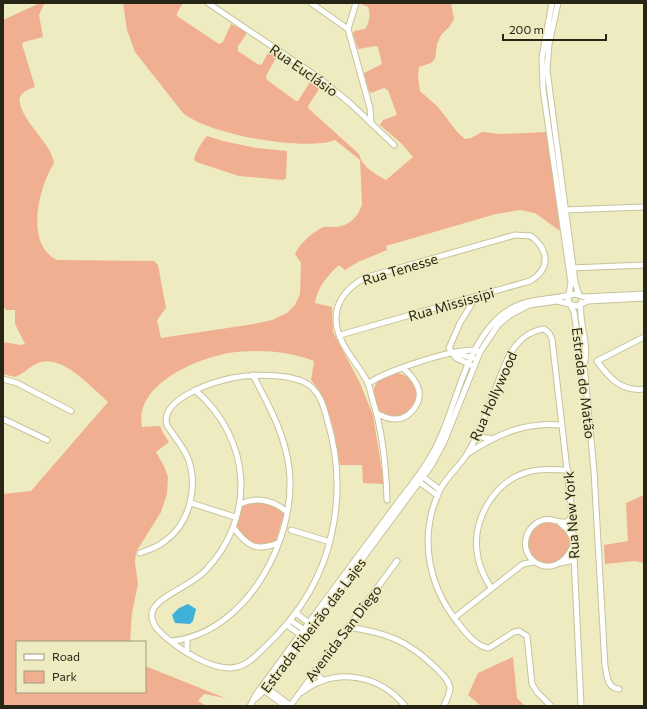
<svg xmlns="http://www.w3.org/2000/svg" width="647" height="709" font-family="Commissioner,sans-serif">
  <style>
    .green { fill: #f0af91 }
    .water { fill: #3fb0d7 }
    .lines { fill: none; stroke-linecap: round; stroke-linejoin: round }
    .minor-casing { stroke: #c6c39a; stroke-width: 7 }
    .minor { stroke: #fff; stroke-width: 5 }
    .labels { text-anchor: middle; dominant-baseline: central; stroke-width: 3; stroke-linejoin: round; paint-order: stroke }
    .street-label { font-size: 14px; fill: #272616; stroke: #eeebc1 }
  </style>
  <rect width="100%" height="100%" fill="#eeebc1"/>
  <path class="green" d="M40,3L44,4L39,15L43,37L24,42L22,44L35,87C29,89 23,91 20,97C16,111 42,137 48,148C51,153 53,158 54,163C39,187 24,244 57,260L154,261L158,265L166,308L157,320L161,338L254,324L272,320L287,313L295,305L300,294L301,263L295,254C299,244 312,233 321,228C325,226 331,227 336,227C349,226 359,216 362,204L360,160L335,140C305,152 207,134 183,113L135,52L127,30L123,3H183L177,13V16L219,44L223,42L231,24L246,32V35L238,46V51L259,65L262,64L270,49H273L278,53L277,56L266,76L267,80L296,101H298L312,79L314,78L321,83V86L308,106L309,109L359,154C362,167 375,174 386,180L413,157L401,143L380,125L383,120L397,115L388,90L384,88L371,93L369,91L364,73L382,64L378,47L376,46L358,49L353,34L354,31L365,29C369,24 371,14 368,7L359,3H451L454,19L450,26L441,35L437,44L435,59L431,63L419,67L418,76L420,91L438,107L458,133L465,139L471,138L482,132L500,134L547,132L560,231L535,213L520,210L496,214L386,246L387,250L358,262L345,270L339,265C327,276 318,286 315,303L332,307L333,332L359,381L373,415L384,484L363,483L362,465H340C335,436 331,404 311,380L314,361C288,351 257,349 229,353C195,359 134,385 142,427L160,426L163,433L169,442L156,452L164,466L168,477L167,494L161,512L136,552L135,563L138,584L132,613L130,642H17V692H145V666L225,698L204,694L198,701L207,706H3V494L31,491L108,402C91,387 60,351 36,364C28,368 23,374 15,377L3,374V342L21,345L25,344L15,324V310H6L3,305V20Z
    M207,136L223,141L256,148L287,151L286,178L283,180L239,176L196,162L194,159C196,152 202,141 207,136Z
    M373 395a22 22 0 1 1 44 0a22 22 0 1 1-44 0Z
    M644,495V563L635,561L605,564L604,545L628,541L626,503Z
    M262,502L274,506L284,514L276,540C261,551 241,541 236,524L241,506L248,503Z
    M528 543a21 21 0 1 1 42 0a21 21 0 1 1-42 0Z
    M513,657L517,698L525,706H481L468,695L478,673Z"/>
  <path class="water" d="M188,604L196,609L193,621L190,624L175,623L172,615L179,608Z"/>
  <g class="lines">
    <g class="minor-casing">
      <path id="minor" d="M208,3L319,78L351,104L394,145
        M311,3L348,29
        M356,3L348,29L370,108L371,122
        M552,3L542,57L543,89L571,283L568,300L574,312L580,354L584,364L594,471L605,666C607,676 607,688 619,689
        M558,3L549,44L547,70L575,282L579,295
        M564,210L644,207
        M571,268L644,265
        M581,302C578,322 590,346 584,364
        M340,335L530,281C551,269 549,250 531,236L515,235L364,278C349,287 336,299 336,319C336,343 358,363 368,383C370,388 371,395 373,401C383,433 386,466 387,500
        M644,337L597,361C609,378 622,392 644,389
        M455,353L473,358
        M471,365L456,358L449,348L460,323L476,297
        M3,379L17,383L71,411
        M368,384C382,372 460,346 477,351
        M378,414C383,416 389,420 396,419C409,419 421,404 419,391C417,381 410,374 403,368
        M3,419L47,440
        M476,435L485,438H490
        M467,454C497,434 525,422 561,425
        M422,476L440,490
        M418,481L438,496
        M191,503L235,517
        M240,504C258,496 273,500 287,512
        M572,516L567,522C559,523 551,518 543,520C537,522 532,526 529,531C513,559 555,586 573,546
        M559,522L567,529L572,537
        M233,527C247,546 256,552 278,543
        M291,530L330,542
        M140,553C149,550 158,547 165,541C189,524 198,489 189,461C185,448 174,437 167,425C159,399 213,382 232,378C251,374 292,373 309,385C320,393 324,407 327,419C338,455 340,495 332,532C323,577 298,616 265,647C257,655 247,665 237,667C213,673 175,647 159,631C153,625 149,615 154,608C162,595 191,585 204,572C257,518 252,439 195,390
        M560,563L574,560
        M491,588C484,577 478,565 477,551C473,518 495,481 528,472C541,468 555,470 568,470
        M296,613L309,623
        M454,618L523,564L534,562
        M290,620L306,631
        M287,625L302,636
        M348,627C387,633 407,640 436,668C442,674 449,680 450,688C450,694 446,700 444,706
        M171,641C247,634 298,537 289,467C284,432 269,406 253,375
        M187,653V639
        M315,670L320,678L324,680
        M266,687L291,706
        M265,691L285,706
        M302,692C335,667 379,674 405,706
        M255,699L267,688L431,466L444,442L480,352L498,325L510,315L529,305L557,301L577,306L588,301L644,298
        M250,706L257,693C300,635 342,577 385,520C399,500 415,482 428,461C456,417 459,358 496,320C522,295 544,302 575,294L584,297L644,294
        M290,706L397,561
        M551,706L537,692L532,684L527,636L519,631L514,632L489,648C475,647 463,629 455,619C427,582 419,533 440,490C447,476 459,467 467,454C484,427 494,388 508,358C515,344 527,331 544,329L549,333L552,339L572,513L581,706"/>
    </g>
    <use href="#minor" class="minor"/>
  </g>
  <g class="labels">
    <g class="street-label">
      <text transform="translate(304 70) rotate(35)">Rua Euclásio</text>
      <text transform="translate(400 269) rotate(-17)">Rua Tenesse</text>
      <text transform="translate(451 304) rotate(-16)">Rua Mississipi</text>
      <text transform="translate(584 383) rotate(83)">Estrada do Matão</text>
      <text transform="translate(493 396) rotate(-66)">Rua Hollywood</text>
      <text transform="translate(571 515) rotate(-94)">Rua New York</text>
      <text transform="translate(313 625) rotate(-53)">Estrada Ribeirão das Lajes</text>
      <text transform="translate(343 633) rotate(-53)">Avenida San Diego</text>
    </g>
  </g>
  <rect width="647" height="709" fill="none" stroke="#272616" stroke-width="8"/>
  <rect x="16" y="641" width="130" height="52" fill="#eeebc1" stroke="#9e9c7d"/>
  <rect x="24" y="654" width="20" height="6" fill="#ffffff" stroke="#9e9c7d"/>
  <text x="52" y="661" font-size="12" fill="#272616">Road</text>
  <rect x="24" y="671" width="20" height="12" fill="#f0af91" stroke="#9e9c7d"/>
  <text x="52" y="681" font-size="12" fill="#272616">Park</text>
  <path d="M503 34v6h103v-6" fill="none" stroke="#272616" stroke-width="2"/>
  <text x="509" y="34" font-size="12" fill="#272616" stroke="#eeebc1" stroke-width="3" paint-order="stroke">200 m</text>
</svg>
